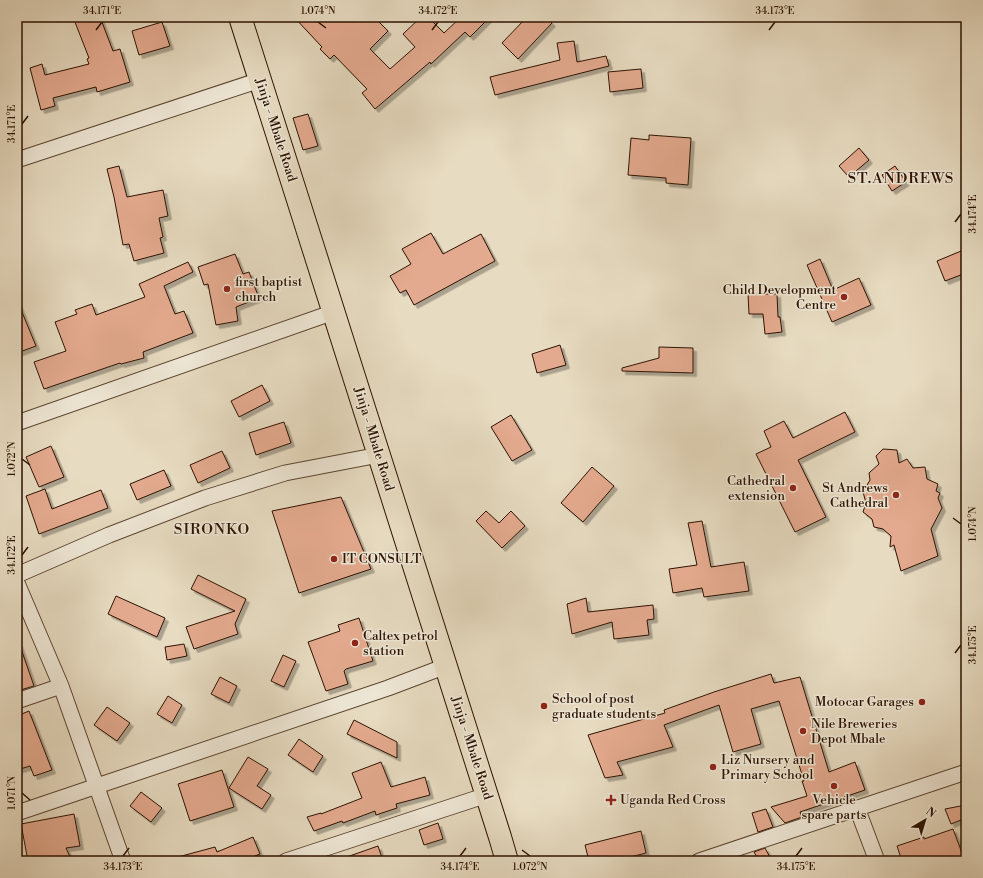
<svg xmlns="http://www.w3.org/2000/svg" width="983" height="878" font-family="'Libre Bodoni',serif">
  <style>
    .building { fill: #e4aa8f; stroke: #2c1200; filter: url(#shadow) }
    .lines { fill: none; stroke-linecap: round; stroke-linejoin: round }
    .minor-casing { stroke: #5b4430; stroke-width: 17 }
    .primary-casing { stroke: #2c1200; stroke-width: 24 }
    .minor { stroke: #efe8d7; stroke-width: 15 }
    .primary { stroke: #e7dbc1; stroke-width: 22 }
    .ticks { fill: none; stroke: #2c1200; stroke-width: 1.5 }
    .poi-dot { fill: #8f2418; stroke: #efe8d7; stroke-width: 1.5 }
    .labels { text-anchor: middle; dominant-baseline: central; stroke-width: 3; stroke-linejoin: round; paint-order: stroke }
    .street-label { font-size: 13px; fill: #2c1200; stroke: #efe8d7 }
    .poi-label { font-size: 13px; fill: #2c1200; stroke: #efe8d7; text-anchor: start }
    .quarter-label { font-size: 15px; letter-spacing: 1px; fill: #2c1200; stroke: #efe8d7 }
    .neatline { fill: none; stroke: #2c1200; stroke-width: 1.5 }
    .ticks-label { font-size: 10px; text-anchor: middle; fill: #2c1200 }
  </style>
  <defs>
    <filter id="shadow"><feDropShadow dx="3.5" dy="3.5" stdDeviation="0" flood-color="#0004"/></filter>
  </defs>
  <rect width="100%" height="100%" fill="#e7dbc1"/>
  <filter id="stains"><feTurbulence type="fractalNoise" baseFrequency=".005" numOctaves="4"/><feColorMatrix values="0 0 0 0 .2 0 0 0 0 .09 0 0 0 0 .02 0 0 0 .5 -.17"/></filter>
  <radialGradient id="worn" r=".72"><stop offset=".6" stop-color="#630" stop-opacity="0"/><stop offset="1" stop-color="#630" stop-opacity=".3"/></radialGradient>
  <path class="building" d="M73,17H100L113,51L120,49L130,82L97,92L96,87L53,98L55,106L41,110L30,68L42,64L45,75L89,64L87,59L89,58Z
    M294,17H374L388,31L370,49L390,69L415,47L403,34L421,17H428L444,33L461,17H490L470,37L465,32L431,64L430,62L375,109L362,93L367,89L334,55L330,59L320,49L322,47Z
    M527,17H546L552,23L518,59L502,43Z
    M162,22L170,46L139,55L132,31Z
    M574,41L577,62L606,56L609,66L495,95L490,77L560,60L557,43Z
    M641,69L643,88L610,92L608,72Z
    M308,114L318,146L303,150L293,118Z
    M649,135L691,138L688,185L666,183V178L628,175L631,138L649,140Z
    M859,148L869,160L849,177L839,166Z
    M119,166L127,197L163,190L168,216L159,218L163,237L160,238L164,253L134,261L129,244L123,245L114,197L107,169Z
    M895,166L906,182L892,191L882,175Z
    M431,233L443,254L481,234L495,261L414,305L406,290L400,293L390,276L411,264L402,249Z
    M966,249V273L945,281L937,261Z
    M235,254L243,274L249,272L259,298L236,307L238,321L216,325L208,284L204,285L198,267Z
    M820,259L833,290L859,278L871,305L832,322L807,265Z
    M188,262L193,272L164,286L175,314L184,311L193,333L143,352L144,358L121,364L120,363L44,389L34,362L66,351L55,322L77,314L75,310L92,304L96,315L145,297L139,284Z
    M748,294H777L778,317H780L782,332L765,334L763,314H749Z
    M17,300L36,346L17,353Z
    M560,345L566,365L537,373L532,354Z
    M659,347L693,348V373L622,371V368L659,358Z
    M262,385L270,401L239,417L231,401Z
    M845,412L855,432L798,460L826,517L795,532L756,454L771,447L764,431L784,421L793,438Z
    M511,415L532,450L512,461L491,427Z
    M284,422L291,443L256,455L249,433Z
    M51,446L64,477L39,487L26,457Z
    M883,449L897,450L899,463L907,459L913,468L925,467L927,479L938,484L936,491L940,493L938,498L942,508L931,529L938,556L901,571L894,545L890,547L891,536L883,529L874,527L872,519L863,512L866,503L863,492L870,480L869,473L879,464L876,456Z
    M222,451L230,468L198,483L190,465Z
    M592,467L614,486L583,522L561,503Z
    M164,470L171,486L137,500L130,484Z
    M45,489L52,509L101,490L108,508L39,534L26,496Z
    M341,497L371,569L299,593L272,511Z
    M486,511L499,523L511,511L525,526L502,548L476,521Z
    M702,521L711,567L744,562L749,591L704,597L702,588L673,593L669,569L697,565L688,523Z
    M198,575L246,599L235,624L238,634L194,649L186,627L235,611L191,589Z
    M116,596L165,618L157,637L108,614Z
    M586,598L588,612L653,605L654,619L647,620L649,635L614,639L612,622L572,634L567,604Z
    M359,618L373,661L346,669L344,671L348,684L326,691L308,642L340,631L338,625Z
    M17,643H19L34,686L17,691Z
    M184,644L187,656L167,660L165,647Z
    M283,655L296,661L284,687L271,681Z
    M771,674L774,683L800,677L829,772L855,762L865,790L800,812L802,817L785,823L771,807L807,796L802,781H804L779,701L751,709L761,744L733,752L719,705L664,725L673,747L617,762L623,775L605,778L588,735L665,713L664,710L714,692Z
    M220,677L237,686L229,703L211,694Z
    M168,696L182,705L172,723L157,714Z
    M107,707L130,723L117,741L94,725Z
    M29,711L52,770L34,776L30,766L17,770V716Z
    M354,720L397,742V758L347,734Z
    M299,739L323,756L313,772L288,755Z
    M248,757L268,769L257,786L271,795L262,809L229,788Z
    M381,762L391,787L425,777L430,795L396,804L397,808L376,815L375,811L343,823L342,821L314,831L307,817L321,813V814L362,798L352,773Z
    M222,770L234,807L190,821L178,784Z
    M141,792L162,808L151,822L130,806Z
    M966,805V818L951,824L945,809Z
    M766,809L773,827L758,832L752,813Z
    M74,814L80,846L66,848L72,861H28L21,824Z
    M438,823L443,839L424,845L419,830Z
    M953,829L965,861H902L897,846L924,837V839Z
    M641,831L646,853L615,861H589L585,845Z
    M253,837L260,854L242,861H179L178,857L215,847L217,852Z
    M378,846L383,861H342L341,859Z
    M765,848L772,861H759L754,852Z"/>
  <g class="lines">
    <g class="minor-casing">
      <path id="minor" d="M17,160L260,80
        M17,423L334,312
        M17,575L109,535L205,498L285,473L379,455
        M17,583L61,686L123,861
        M17,701L61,686
        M857,808L877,861
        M17,813L388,688L446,666
        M286,861L487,795
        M699,861L966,772"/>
    </g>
    <g class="primary-casing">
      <path id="primary" d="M240,17L500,837L507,861"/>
    </g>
    <use href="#minor" class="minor"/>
    <use href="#primary" class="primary"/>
  </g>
  <path class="ticks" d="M318,22L326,28M96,30L102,22M432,30L438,22M769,30L775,22M22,124L28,116M955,222L961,214M22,459L30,465M953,518L961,524M22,555L28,547M955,653L961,645M22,793L30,800M522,850L530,856M123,856L129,848M460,856L466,848M796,856L802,848"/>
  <g class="poi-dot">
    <circle cx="227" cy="289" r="4"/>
    <circle cx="844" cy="297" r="4"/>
    <circle cx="793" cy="488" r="4"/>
    <circle cx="896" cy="495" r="4"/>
    <circle cx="334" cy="559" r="4"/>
    <circle cx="355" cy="643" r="4"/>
    <circle cx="922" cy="702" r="4"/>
    <circle cx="544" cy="706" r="4"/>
    <circle cx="803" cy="731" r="4"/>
    <circle cx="713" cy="767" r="4"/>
    <circle cx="834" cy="786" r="4"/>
    <path d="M609 794h4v4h4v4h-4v4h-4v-4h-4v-4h4z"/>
  </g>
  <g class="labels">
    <g class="street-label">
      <text transform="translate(276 130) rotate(72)">Jinja - Mbale Road</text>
      <text transform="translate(374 439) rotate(73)">Jinja - Mbale Road</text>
      <text transform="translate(472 748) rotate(72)">Jinja - Mbale Road</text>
    </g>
    <g class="poi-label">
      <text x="235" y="282">first baptist<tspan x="235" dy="15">church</tspan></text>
      <text x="836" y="290" text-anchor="end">Child Development<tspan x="836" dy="15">Centre</tspan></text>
      <text x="785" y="481" text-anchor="end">Cathedral<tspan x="785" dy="15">extension</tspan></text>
      <text x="888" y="488" text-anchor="end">St Andrews<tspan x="888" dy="15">Cathedral</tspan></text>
      <text x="342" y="559">IT CONSULT</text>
      <text x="363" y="636">Caltex petrol<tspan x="363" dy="15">station</tspan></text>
      <text x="552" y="699">School of post<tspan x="552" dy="15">graduate students</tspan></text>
      <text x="914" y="702" text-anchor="end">Motocar Garages</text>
      <text x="811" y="724">Nile Breweries<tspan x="811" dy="15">Depot Mbale</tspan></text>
      <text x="721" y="760">Liz Nursery and<tspan x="721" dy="15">Primary School</tspan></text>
      <text x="620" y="800">Uganda Red Cross</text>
      <text x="834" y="800" text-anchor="middle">Vehicle<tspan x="834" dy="15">spare parts</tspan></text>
    </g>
    <g class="quarter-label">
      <text x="901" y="178">ST.ANDREWS</text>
      <text x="212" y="529">SIRONKO</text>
    </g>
  </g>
  <rect width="983" height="878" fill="none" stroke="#e7dbc1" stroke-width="44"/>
  <g transform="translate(925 820) rotate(38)" stroke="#efe8d7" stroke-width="3" paint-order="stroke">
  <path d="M0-3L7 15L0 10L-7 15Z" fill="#2c1200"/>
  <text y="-6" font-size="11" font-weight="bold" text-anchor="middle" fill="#2c1200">N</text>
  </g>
  <rect x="22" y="22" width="939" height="834" class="neatline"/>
  <g class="ticks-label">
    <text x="102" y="14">34.171°E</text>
    <text x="318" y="14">1.074°N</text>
    <text x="438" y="14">34.172°E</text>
    <text x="775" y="14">34.173°E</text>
    <text transform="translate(11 124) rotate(-90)" y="4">34.171°E</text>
    <text transform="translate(972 214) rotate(-90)" y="4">34.174°E</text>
    <text transform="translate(11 459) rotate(-90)" y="4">1.072°N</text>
    <text transform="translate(972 524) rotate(-90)" y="4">1.074°N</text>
    <text transform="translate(11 555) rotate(-90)" y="4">34.172°E</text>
    <text transform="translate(972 645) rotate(-90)" y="4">34.175°E</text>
    <text transform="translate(11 793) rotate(-90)" y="4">1.071°N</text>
    <text x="123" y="870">34.173°E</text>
    <text x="460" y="870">34.174°E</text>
    <text x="530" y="870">1.072°N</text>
    <text x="796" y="870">34.175°E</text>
  </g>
  <rect width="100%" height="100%" filter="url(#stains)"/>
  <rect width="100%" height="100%" fill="url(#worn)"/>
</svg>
